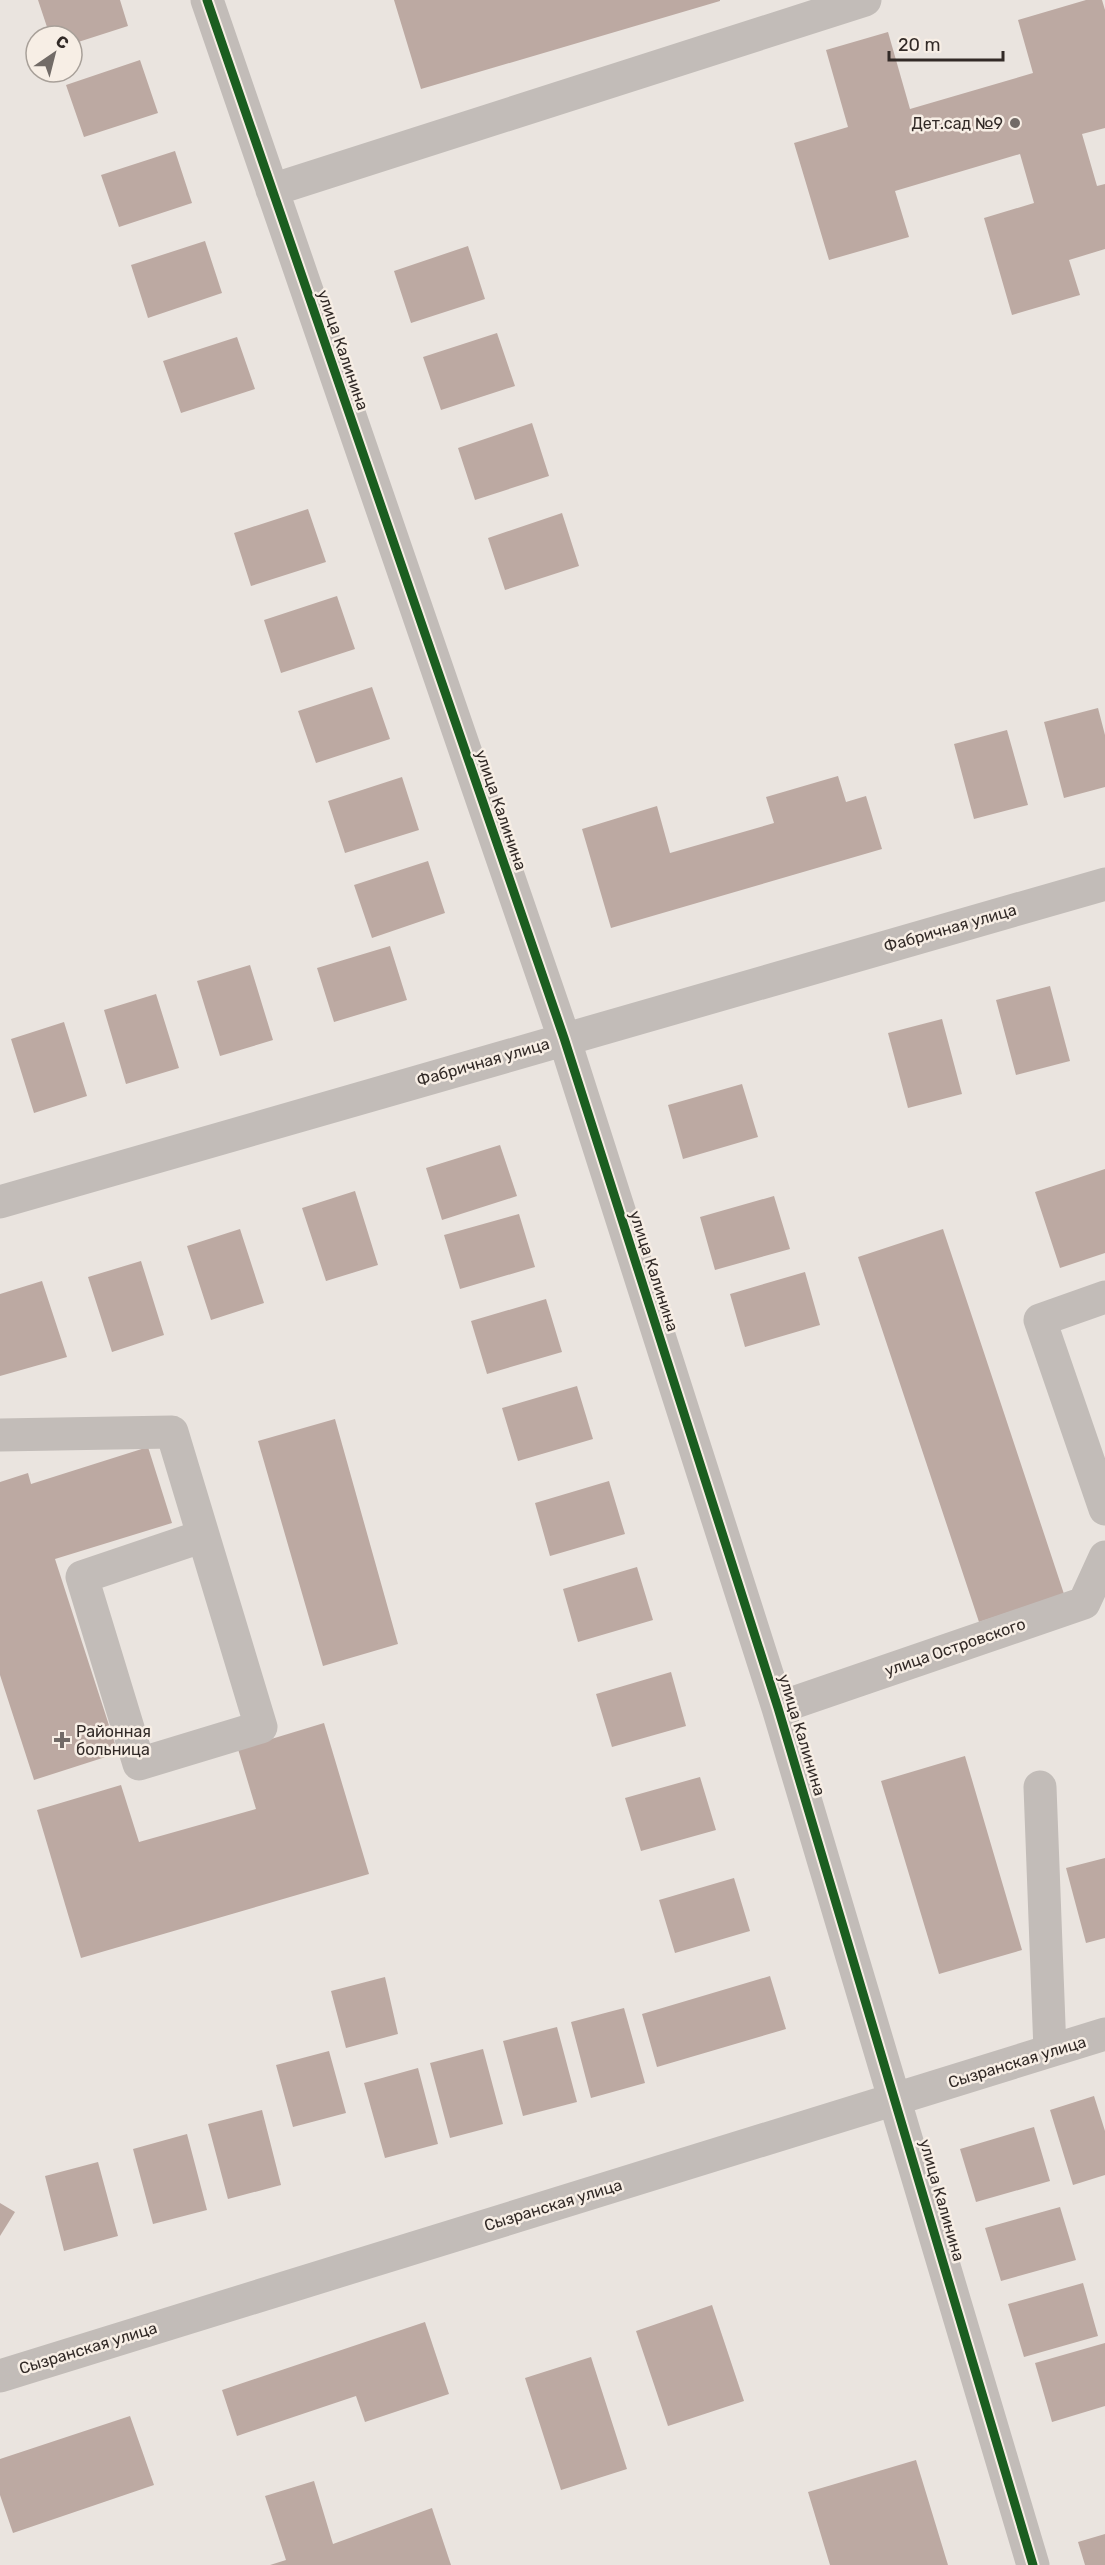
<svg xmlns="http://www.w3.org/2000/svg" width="1105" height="2565" font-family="Rubik,sans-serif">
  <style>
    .building { fill: #bca9a2 }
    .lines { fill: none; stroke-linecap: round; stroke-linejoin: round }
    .minor { stroke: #c2bcb8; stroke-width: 33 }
    .cycleway-casing { stroke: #f7eee5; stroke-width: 13 }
    .cycleway { stroke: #1b5e20; stroke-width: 9 }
    .poi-dot { fill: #726b67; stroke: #f7eee5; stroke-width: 2 }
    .labels { text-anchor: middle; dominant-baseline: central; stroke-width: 5; stroke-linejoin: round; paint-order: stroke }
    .poi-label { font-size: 16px; fill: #322a27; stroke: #f7eee5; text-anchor: end }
    .street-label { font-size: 16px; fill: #322a27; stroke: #f7eee5 }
  </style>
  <rect width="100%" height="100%" fill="#eae4df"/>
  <path class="building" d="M38,0H120L128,26L72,44V36H50Z
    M394,0H720V1L421,89Z
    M1086,0H1102L1105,10V128L1082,134L1097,186L1105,184V249L1069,260L1080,295L1012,315L984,218L1034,203L1020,154L895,191L909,237L829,260L794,143L848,127L826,50L888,32L910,109L1033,73L1018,20Z
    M140,60L158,113L84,137L66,85Z
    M175,151L192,203L119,227L101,175Z
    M205,241L222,293L148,318L131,265Z
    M468,246L485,299L411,323L394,271Z
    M497,333L515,386L441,410L423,357Z
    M237,337L255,389L181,413L163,361Z
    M532,423L549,476L475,500L458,448Z
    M308,509L326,562L251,586L234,533Z
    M562,513L579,566L505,590L488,538Z
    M337,596L355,649L281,673L264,620Z
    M372,687L390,739L316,763L298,711Z
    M1098,708L1105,735V787L1064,798L1044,722Z
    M1007,730L1028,805L974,819L954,744Z
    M838,776L846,802L866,796L882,849L611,928L582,829L657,806L670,853L774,823L766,797Z
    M402,777L419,830L345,853L328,801Z
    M428,861L445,913L372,938L354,885Z
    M390,946L407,1000L334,1022L317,968Z
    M250,965L273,1040L220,1056L197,981Z
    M1050,986L1070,1061L1016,1075L996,1000Z
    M156,994L179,1068L126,1084L104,1010Z
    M942,1019L962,1094L908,1108L888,1033Z
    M64,1022L87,1096L34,1113L11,1039Z
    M742,1084L758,1137L683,1159L668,1105Z
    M500,1145L517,1196L442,1220L426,1168Z
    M1105,1169V1253L1060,1268L1035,1192Z
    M355,1191L378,1265L326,1281L302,1208Z
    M774,1196L790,1249L715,1270L700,1217Z
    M519,1214L535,1267L460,1289L444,1235Z
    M240,1229L264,1303L211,1320L187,1246Z
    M943,1229L1064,1594L979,1622L858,1257Z
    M141,1261L164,1335L112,1352L88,1277Z
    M805,1272L820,1325L745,1347L730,1294Z
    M42,1281L67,1357L0,1376V1294Z
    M546,1299L562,1352L487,1374L471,1321Z
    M577,1386L593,1439L518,1461L502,1408Z
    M335,1419L398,1644L323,1666L258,1441Z
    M148,1447L172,1523L55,1559L118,1753L34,1780L0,1675V1482L28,1473L31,1484Z
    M609,1481L625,1534L550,1556L535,1503Z
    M637,1567L653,1620L578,1642L563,1589Z
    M671,1672L686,1726L612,1747L596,1694Z
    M324,1723L369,1874L81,1958L37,1810L121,1785L139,1842L256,1809L238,1749Z
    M965,1756L1022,1950L939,1974L881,1781Z
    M700,1777L716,1830L641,1851L625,1798Z
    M1105,1858V1938L1086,1943L1066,1868Z
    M734,1878L750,1931L675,1953L659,1900Z
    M770,1976L786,2029L657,2067L642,2014Z
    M385,1977L398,2034L346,2048L331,1991Z
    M624,2008L645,2083L591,2098L571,2022Z
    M557,2027L577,2102L523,2116L503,2041Z
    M483,2049L503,2124L450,2138L430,2063Z
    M329,2051L346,2113L293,2127L276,2065Z
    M418,2068L438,2144L385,2158L364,2083Z
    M1094,2096L1105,2131V2175L1073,2185L1050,2110Z
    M262,2110L281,2185L228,2199L208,2124Z
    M1034,2127L1050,2181L976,2202L960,2149Z
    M187,2134L207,2210L153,2224L133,2149Z
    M98,2162L118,2236L64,2251L45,2176Z
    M0,2203L15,2212L0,2236Z
    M1060,2207L1076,2260L1001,2281L985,2228Z
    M1083,2283L1098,2336L1024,2357L1008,2304Z
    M712,2305L744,2401L668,2426L636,2331Z
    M425,2322L449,2394L365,2422L356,2396L237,2436L222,2390Z
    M1105,2343V2406L1052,2422L1035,2363Z
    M591,2357L627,2469L561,2490L525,2378Z
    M130,2416L154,2485L13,2533L0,2495V2459Z
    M916,2460L948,2565H830L808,2492Z
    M314,2481L333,2544L432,2508L451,2565H270L286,2560L265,2496Z
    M1105,2534V2565H1085L1078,2542Z"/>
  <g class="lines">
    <path class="minor" d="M207,0L564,1038L778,1708L1033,2565
      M272,190L865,0
      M0,1202L1105,884
      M1105,1297L1040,1320L1105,1509
      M0,1435L172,1432L261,1727L139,1764L82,1577L203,1536
      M778,1708L1084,1603L1105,1557
      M1040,1787L1050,2051
      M0,2376L1105,2034"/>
    <g class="cycleway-casing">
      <path id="cycleway" d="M207,0L564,1038L778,1708L1033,2565"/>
    </g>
    <use href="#cycleway" class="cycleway"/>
  </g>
  <g class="poi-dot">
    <circle cx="1015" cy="123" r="6"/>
    <path d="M59 1731h6v6h6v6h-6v6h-6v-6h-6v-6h6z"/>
  </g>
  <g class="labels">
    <g class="poi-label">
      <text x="1003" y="123">Дет.сад №9</text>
      <text x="76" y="1731" text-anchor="start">Районная<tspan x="76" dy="18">больница</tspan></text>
    </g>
    <g class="street-label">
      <text transform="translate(343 350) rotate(71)">улица Калинина</text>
      <text transform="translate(501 810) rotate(71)">улица Калинина</text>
      <text transform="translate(950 928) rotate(-16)">Фабричная улица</text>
      <text transform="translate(483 1062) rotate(-16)">Фабричная улица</text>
      <text transform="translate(654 1271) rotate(72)">улица Калинина</text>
      <text transform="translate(955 1647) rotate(-19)">улица Островского</text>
      <text transform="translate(802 1735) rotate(73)">улица Калинина</text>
      <text transform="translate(1017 2062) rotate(-17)">Сызранская улица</text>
      <text transform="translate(942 2200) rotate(74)">улица Калинина</text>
      <text transform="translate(553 2205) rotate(-17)">Сызранская улица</text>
      <text transform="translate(88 2348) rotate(-17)">Сызранская улица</text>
    </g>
  </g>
  <g transform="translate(54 54) rotate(35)"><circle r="28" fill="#f7eee5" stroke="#a8a099" stroke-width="1.5"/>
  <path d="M0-4.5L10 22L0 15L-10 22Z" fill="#726b67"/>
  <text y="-9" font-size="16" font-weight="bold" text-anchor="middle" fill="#322a27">С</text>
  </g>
  <path d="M889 51v9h114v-9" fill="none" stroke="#322a27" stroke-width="3"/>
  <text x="898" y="51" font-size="18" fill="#322a27" stroke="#f7eee5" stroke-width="4.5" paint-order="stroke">20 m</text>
</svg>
